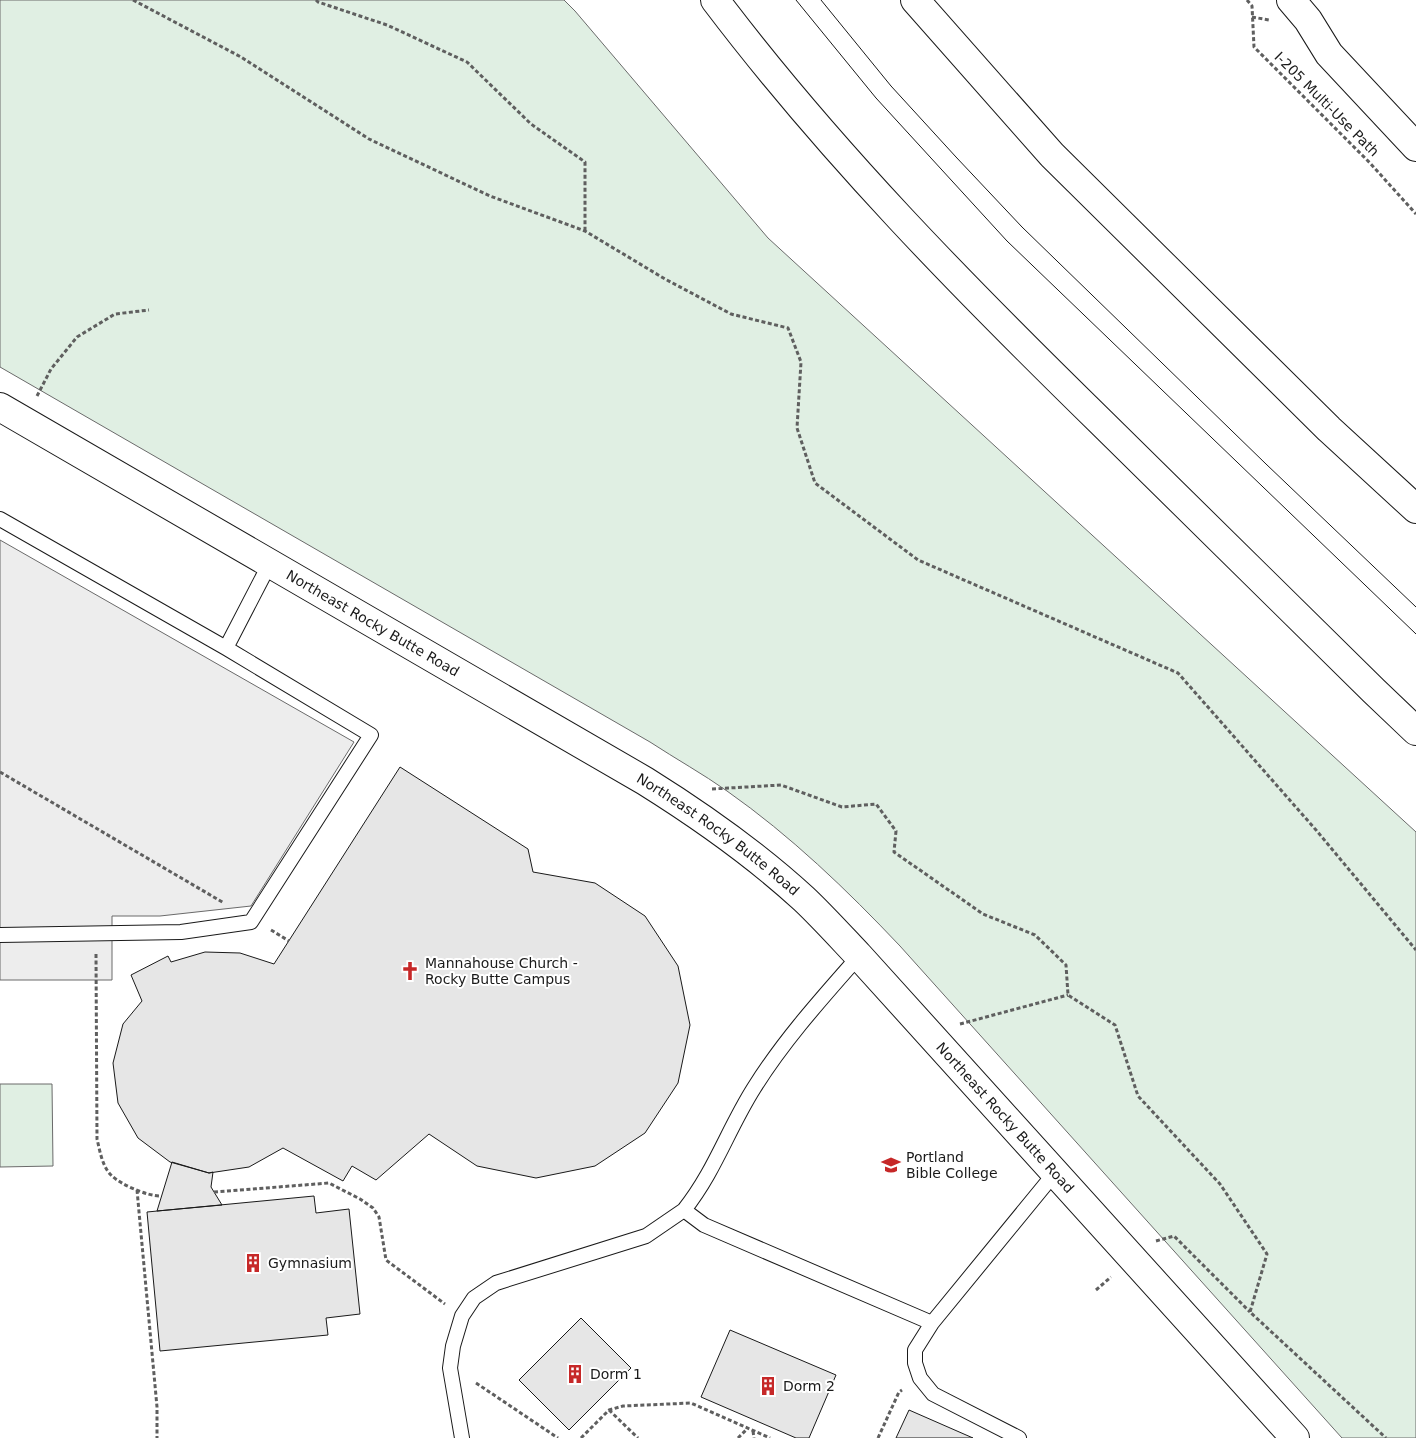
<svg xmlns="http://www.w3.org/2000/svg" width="1416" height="1438" font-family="'DejaVu Sans',sans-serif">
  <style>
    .green { fill: #e0efe3; stroke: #6a6a6a }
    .parking { fill: #ededed; stroke: #6a6a6a }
    .building { fill: #e6e6e6; stroke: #1a1a1a }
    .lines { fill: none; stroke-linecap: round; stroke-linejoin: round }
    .service-casing { stroke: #1a1a1a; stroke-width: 16 }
    .minor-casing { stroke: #1a1a1a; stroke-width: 30 }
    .tertiary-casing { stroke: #1a1a1a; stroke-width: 30 }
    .motorway-casing { stroke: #1a1a1a; stroke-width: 30 }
    .path { stroke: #5f5f5f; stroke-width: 3; stroke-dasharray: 4 2.5; stroke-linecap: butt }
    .service { stroke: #fff; stroke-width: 14 }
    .minor { stroke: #fff; stroke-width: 28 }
    .tertiary { stroke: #fff; stroke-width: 28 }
    .motorway { stroke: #fff; stroke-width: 28 }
    .tram { stroke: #1a1a1a; stroke-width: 1 }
    .labels { text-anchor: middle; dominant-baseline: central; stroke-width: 4; stroke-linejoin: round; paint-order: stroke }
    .street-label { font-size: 14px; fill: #1a1a1a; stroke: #fff }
    .poi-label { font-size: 14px; fill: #1a1a1a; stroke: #fff; text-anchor: start }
  </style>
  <rect width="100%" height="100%" fill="#fff"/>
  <path class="green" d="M0,0H564L575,11L768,238L1416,832V1438H1342L900,946C847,890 791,836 727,791C703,774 676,759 650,742L0,367Z
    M0,1084H52L53,1166L0,1167Z"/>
  <path class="parking" d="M0,540L354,742L251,906L160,916H112V980H0Z"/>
  <path class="building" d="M400,767L528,849L533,872L595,883L645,916L678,966L690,1025L678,1083L645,1133L595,1166L536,1178L477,1166L429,1134L376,1180L352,1166L343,1181L283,1148L249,1167L209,1173L170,1162L138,1138L118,1103L113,1063L123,1024L142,1001L131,975L168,956L171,962L205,952L240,953L274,964Z
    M172,1162L209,1173L213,1172L211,1187L222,1205L157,1211Z
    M314,1196L316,1213L349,1209L360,1314L326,1318L328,1335L160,1351L147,1212Z
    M581,1318L631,1368L569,1430L519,1380Z
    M730,1330L836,1375L809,1438H796L701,1397Z
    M909,1410L973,1438H896Z"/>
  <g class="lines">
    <g class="service-casing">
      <path id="service" d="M0,519L226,648L371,735L251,922L181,932L0,935
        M226,648L270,563
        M684,1210C715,1171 728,1129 754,1088C784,1040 822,998 859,956
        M462,1438L450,1368L453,1346L462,1316L474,1298L496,1283L646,1236L684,1210L704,1225L932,1323
        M1019,1438L933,1394L920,1378L915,1363V1350L932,1323L1054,1174"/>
    </g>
    <g class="minor-casing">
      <path id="minor" d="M1291,0L1308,20L1329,54L1416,147"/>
    </g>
    <g class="tertiary-casing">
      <g id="tertiary">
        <path id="s1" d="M0,407L645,781C701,816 755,854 804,899C823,917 841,937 859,956L1295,1438"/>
      </g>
    </g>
    <g class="motorway-casing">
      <path id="motorway" d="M715,0C830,152 964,288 1100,421C1191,511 1282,601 1374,691L1416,731
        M915,0L1052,155L1329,429L1416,509"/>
    </g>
    <path class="path" d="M133,0L241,57L369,139L490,196L585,231L665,279L731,314L788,328L801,362L797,428L815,483L918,560L1178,673L1316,830L1416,950
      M316,0L318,2L387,25L467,62L531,124L585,162V231
      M1247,0L1252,6L1254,47L1370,163L1416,214
      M1252,17L1269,20
      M37,396L51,369L77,337L115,314L149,310
      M0,772L224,903
      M712,789L781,785L842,807L876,804L896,831L894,852L983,914L1035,935L1066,965L1068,995L1115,1025L1138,1096L1220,1184L1267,1254L1250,1312L1386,1438
      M271,930L289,941
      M96,954L97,1139C100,1151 102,1166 111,1175C121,1185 147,1196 161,1196
      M960,1024L1068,995
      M137,1190L157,1407V1438
      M214,1192L329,1183L360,1199L373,1208L379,1217L386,1260L445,1304
      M1156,1241L1174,1236L1250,1312
      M1096,1290L1111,1277
      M476,1383L558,1438
      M609,1410L638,1438
      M753,1431L754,1438
      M581,1438L609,1410L623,1406L691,1403L770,1438
      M738,1438L748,1428
      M878,1438L899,1392L902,1390"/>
    <use href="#service" class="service"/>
    <use href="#minor" class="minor"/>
    <use href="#tertiary" class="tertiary"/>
    <use href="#motorway" class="motorway"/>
    <path class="tram" d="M796,0L876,98L1007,241L1416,634
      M821,0L891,86L956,157L1022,227L1266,464L1416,607"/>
  </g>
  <defs>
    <g id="church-bare" transform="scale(1.5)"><path d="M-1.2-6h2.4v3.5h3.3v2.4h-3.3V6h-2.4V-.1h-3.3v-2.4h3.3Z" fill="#c62828" stroke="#fff" stroke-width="2.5" paint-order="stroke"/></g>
    <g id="university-bare" transform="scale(1.5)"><path d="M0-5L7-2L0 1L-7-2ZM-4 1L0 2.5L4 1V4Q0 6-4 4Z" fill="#c62828" stroke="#fff" stroke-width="2.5" paint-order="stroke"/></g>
    <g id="building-bare" transform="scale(1.5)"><path d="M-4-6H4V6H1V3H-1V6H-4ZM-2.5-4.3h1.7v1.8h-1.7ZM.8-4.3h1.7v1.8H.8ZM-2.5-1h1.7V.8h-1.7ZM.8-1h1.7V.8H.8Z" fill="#c62828" stroke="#fff" stroke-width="2.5" paint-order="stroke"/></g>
  </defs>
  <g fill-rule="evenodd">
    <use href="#church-bare" x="410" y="971"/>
    <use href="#university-bare" x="891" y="1165"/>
    <use href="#building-bare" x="253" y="1263"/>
    <use href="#building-bare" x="575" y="1374"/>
    <use href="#building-bare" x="768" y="1386"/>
  </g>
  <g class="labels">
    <g class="street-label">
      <text transform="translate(1327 104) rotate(45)">I-205 Multi-Use Path</text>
      <text stroke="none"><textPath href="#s1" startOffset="431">Northeast Rocky Butte Road</textPath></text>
      <text stroke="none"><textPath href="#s1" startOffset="836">Northeast Rocky Butte Road</textPath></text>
      <text stroke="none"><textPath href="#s1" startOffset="1241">Northeast Rocky Butte Road</textPath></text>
    </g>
    <g class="poi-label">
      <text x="425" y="963">Mannahouse Church -<tspan x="425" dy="16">Rocky Butte Campus</tspan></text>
      <text x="906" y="1157">Portland<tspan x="906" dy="16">Bible College</tspan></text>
      <text x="268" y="1263">Gymnasium</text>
      <text x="590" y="1374">Dorm 1</text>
      <text x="783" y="1386">Dorm 2</text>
    </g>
  </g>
</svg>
